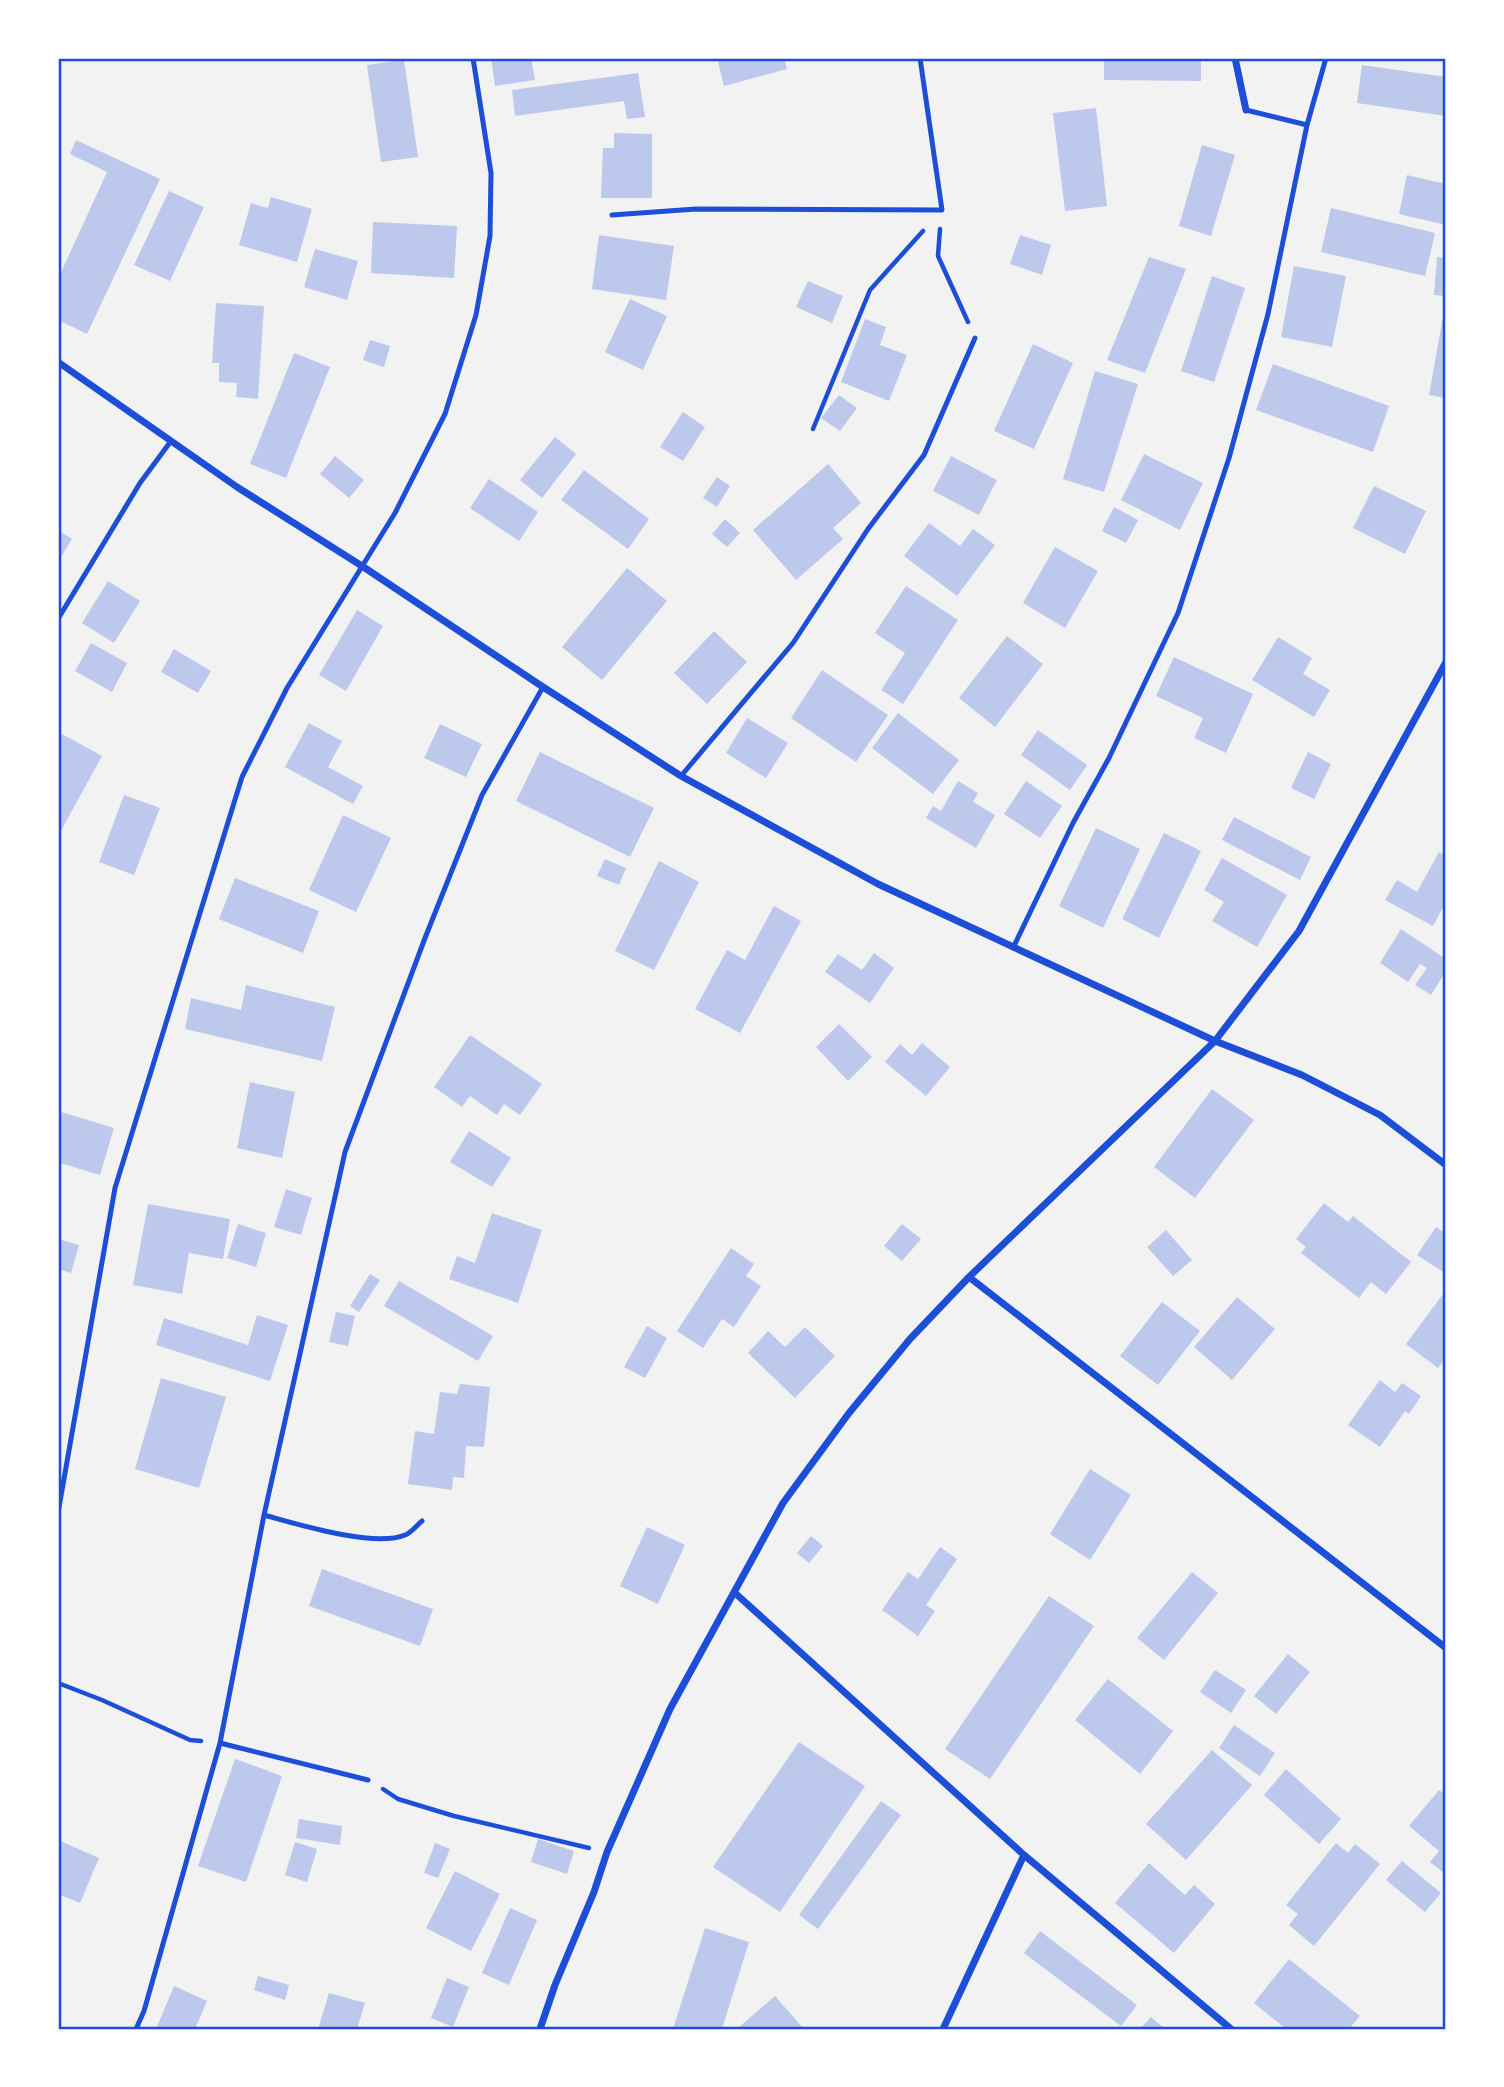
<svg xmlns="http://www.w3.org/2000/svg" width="1504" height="2087" font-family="Figtree,sans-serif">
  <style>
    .building { fill: #bdc9ec }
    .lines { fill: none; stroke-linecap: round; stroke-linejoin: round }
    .path { stroke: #1d4ed8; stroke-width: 4.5 }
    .service { stroke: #1d4ed8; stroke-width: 5 }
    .minor { stroke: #1d4ed8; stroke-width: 7 }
    .neatline { fill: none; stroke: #1d4ed8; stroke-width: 2.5 }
  </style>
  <rect width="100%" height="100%" fill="#f2f2f2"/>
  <path class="building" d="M491,58H531L535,80L495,86Z
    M717,58H784L787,69L724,86Z
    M1104,58H1201V81L1104,80Z
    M404,60L418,157L381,162L367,65Z
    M1362,65L1446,77V116L1357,103Z
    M638,73L645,117L627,119L624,101L515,116L512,90Z
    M1096,108L1107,206L1065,211L1053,113Z
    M614,133L652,134V198H601L603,148H614Z
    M76,140L160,179L87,334L58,320V279L107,172L70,154Z
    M1202,145L1235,155L1211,236L1179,226Z
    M1407,175L1446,184V225L1399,214Z
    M169,191L204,207L170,281L134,265Z
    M271,197L312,209L297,262L239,245L251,203L268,208Z
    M1331,208L1435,233L1425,276L1321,252Z
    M373,222L457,226L454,278L371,273Z
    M599,235L674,246L666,300L592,289Z
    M1020,235L1051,245L1042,275L1010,264Z
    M315,249L358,261L347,300L304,287Z
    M1149,257L1186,269L1145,373L1107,360Z
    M1437,257L1446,258V296L1434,295Z
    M1294,266L1346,276L1332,347L1281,337Z
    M1212,276L1245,288L1214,382L1181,371Z
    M808,281L843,296L832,323L796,307Z
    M630,299L667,316L643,370L605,352Z
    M216,303L264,306L258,399L236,397L237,383L219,382V363H212Z
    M1445,305H1446V398L1429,395Z
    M865,319L886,327L880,345L907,355L889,401L841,382Z
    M370,340L390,346L384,367L363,360Z
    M1033,344L1073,363L1034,449L994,431Z
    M294,353L330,367L286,478L250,464Z
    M1273,364L1389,406L1373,452L1256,410Z
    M1095,371L1138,384L1104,492L1063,479Z
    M839,395L857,408L840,431L821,418Z
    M683,412L705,427L683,461L660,447Z
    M555,437L576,454L542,498L520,480Z
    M1144,454L1203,483L1180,530L1121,500Z
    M335,456L364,480L349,498L320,474Z
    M951,456L997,480L979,515L933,491Z
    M828,464L861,503L833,528L843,539L796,580L753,530Z
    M584,470L649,519L628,549L561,500Z
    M717,477L730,486L717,507L703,498Z
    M489,479L538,512L519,541L470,508Z
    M1374,486L1426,511L1405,554L1353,528Z
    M1114,507L1138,520L1126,543L1102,531Z
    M725,519L740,533L727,547L712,534Z
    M929,523L960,546L973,529L995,545L957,596L904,556Z
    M58,530L72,539L58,562Z
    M1055,547L1098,571L1065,628L1023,603Z
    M627,568L667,601L602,680L562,647Z
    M108,581L140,601L114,643L82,623Z
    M906,586L958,620L903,704L881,690L905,653L875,633Z
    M357,610L383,626L346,691L319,675Z
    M714,631L747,662L707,704L674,673Z
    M1007,636L1043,664L995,727L959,698Z
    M1278,637L1312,658L1303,674L1330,690L1314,717L1252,680Z
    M91,643L127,663L112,692L75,671Z
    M174,649L211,671L198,693L161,672Z
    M1174,657L1253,694L1226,753L1194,738L1203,718L1156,696Z
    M822,670L888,715L856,762L791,718Z
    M898,713L959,760L933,794L872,748Z
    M747,718L788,743L766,778L726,753Z
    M309,723L342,741L328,767L363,786L353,804L285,767Z
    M440,724L482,744L466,777L424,758Z
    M1038,730L1087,765L1070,790L1021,755Z
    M62,734L102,756L58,836V741Z
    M540,752L654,808L630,857L516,801Z
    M1308,752L1331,764L1314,799L1291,788Z
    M958,781L978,793L973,802L995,815L976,848L926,818L933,806L941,811Z
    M1026,781L1062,806L1040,838L1004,814Z
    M124,795L160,808L134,875L99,862Z
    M343,815L391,838L356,912L309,890Z
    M1234,817L1311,857L1300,880L1222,840Z
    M1096,828L1140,849L1103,928L1059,906Z
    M1164,833L1201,851L1159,938L1122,919Z
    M1439,852L1446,856V902L1433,926L1385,900L1397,880L1417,892Z
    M1222,858L1287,895L1257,947L1212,921L1224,902L1204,890Z
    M605,859L626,868L619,885L597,876Z
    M659,861L699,882L654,970L615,951Z
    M235,878L319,911L303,953L219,919Z
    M774,906L801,921L740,1033L695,1009L727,950L745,960Z
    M1401,929L1446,959V971L1431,995L1415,985L1427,968L1420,964L1408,982L1380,963Z
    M874,953L894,968L870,1003L825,972L838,954L862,970Z
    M246,985L335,1007L322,1061L185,1029L191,998L241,1010Z
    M839,1024L872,1057L848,1081L816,1047Z
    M470,1035L542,1084L520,1115L504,1104L497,1115L470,1096L462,1107L434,1087Z
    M922,1043L950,1067L926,1096L885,1062L900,1044L912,1055Z
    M250,1082L295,1092L282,1158L237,1148Z
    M1212,1089L1254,1120L1195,1198L1154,1167Z
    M58,1111L114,1128L100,1175L60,1163L58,1169Z
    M469,1131L511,1158L492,1187L450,1162Z
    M286,1189L312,1198L301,1235L274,1227Z
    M1324,1203L1348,1222L1353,1216L1411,1262L1386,1294L1371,1282L1359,1298L1301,1253L1306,1247L1296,1239Z
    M148,1204L230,1219L223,1259L189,1253L182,1294L133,1285Z
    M492,1213L542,1230L518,1303L449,1279L457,1256L475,1263Z
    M238,1224L266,1233L256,1267L227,1258Z
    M902,1224L921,1239L902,1261L884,1246Z
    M1436,1227L1446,1234V1274L1417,1255Z
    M1166,1230L1192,1260L1173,1276L1147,1247Z
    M58,1239L79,1245L71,1273L58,1269Z
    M731,1248L754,1264L746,1276L761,1286L734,1327L722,1319L703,1348L677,1331Z
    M370,1274L380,1280L359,1312L350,1306Z
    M399,1281L493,1336L478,1361L384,1306Z
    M1443,1294L1446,1296V1357L1438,1368L1406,1344Z
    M1237,1297L1275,1329L1232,1380L1194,1347Z
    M1162,1302L1200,1331L1158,1385L1120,1356Z
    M336,1312L355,1316L348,1346L329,1342Z
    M257,1315L288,1325L270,1381L156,1345L164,1318L248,1345Z
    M647,1326L667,1338L645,1378L624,1367Z
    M805,1327L835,1356L795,1398L748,1353L768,1331L785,1347Z
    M161,1378L226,1397L199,1488L135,1469Z
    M1380,1380L1395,1392L1402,1383L1421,1396L1409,1414L1405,1411L1380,1447L1348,1425Z
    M460,1384L490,1387L484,1447L466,1446L464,1478L453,1477L452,1490L408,1484L415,1431L434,1434L440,1392L457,1394Z
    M1090,1469L1131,1495L1090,1560L1050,1534Z
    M647,1527L685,1545L658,1604L620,1586Z
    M811,1536L823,1546L809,1563L797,1553Z
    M940,1547L957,1559L926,1605L935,1611L918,1636L882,1610L908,1572L918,1579Z
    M322,1569L433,1609L420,1646L309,1606Z
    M1192,1572L1218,1593L1164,1660L1137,1638Z
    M1049,1596L1094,1626L990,1779L945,1749Z
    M1288,1654L1310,1672L1276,1714L1254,1696Z
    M1215,1670L1246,1690L1231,1713L1200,1692Z
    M1108,1679L1173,1731L1140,1774L1075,1720Z
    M1234,1725L1275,1753L1260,1776L1219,1748Z
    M799,1742L865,1786L780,1912L713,1867Z
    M1212,1750L1252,1785L1186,1860L1146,1824Z
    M235,1759L282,1776L246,1882L198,1866Z
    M1286,1769L1341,1819L1319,1844L1264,1795Z
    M1439,1790L1446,1795V1875L1430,1862L1439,1851L1409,1826Z
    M881,1801L901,1815L818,1929L799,1915Z
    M299,1819L342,1826L340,1845L296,1838Z
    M538,1839L574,1851L567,1874L531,1862Z
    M58,1840L99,1858L80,1903L58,1894Z
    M295,1842L317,1849L307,1882L285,1875Z
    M435,1843L450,1849L438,1878L424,1873Z
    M1336,1843L1348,1853L1355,1844L1380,1864L1314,1946L1289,1925L1298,1914L1286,1905Z
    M1402,1861L1441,1893L1425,1912L1386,1880Z
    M1149,1863L1185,1895L1194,1885L1215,1904L1174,1953L1115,1903Z
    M455,1871L500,1894L471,1951L426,1928Z
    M510,1908L537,1920L509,1985L482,1973Z
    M705,1928L749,1942L722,2029H673Z
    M1040,1931L1137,2005L1121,2026L1024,1953Z
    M1289,1959L1360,2016L1349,2029H1286L1254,2003Z
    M258,1976L289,1985L285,2000L254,1990Z
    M447,1978L469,1987L453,2027L431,2018Z
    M174,1986L207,2001L195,2029H156Z
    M329,1993L365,2003L357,2029H318Z
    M775,1996L804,2029H741L739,2027Z
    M1151,2017L1165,2029H1140Z"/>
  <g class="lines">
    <path class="path" d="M940,229L938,256L968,322
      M813,429L870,290L923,231
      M58,1683L102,1700L190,1740L201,1741
      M383,1789L398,1799L454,1816L589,1848"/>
    <path class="service" d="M1246,110L1307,125
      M612,215L696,209L942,210L920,58
      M58,619L140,483L171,441
      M681,776L793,643L868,529L924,455L975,338
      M1013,948L1073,823L1109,758L1178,613L1229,458L1268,314L1307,125L1326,58
      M58,1513L115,1188L242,777L287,688L395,513L445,414L476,315L490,236L491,173L473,58
      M264,1515C297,1524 374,1548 405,1535C411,1533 417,1525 422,1521
      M220,1743L368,1780
      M136,2029L144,2011L220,1743L264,1515L345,1152L425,938L482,795L543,687"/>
    <path class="minor" d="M1235,58L1246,110
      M58,362L237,487L362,566L543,687L681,776L878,884L1215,1041L1302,1075L1380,1115L1446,1165
      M969,1277L1446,1648
      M734,1592L1024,1855L1231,2029
      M540,2029L555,1985L594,1892L607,1852L670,1709L783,1503L849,1413L910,1339L969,1277L1215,1041L1299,931L1446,662
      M943,2029L1024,1855"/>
  </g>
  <rect width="1504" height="2087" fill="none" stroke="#ffffff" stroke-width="119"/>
  <rect x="60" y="60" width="1384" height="1968" class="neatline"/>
</svg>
